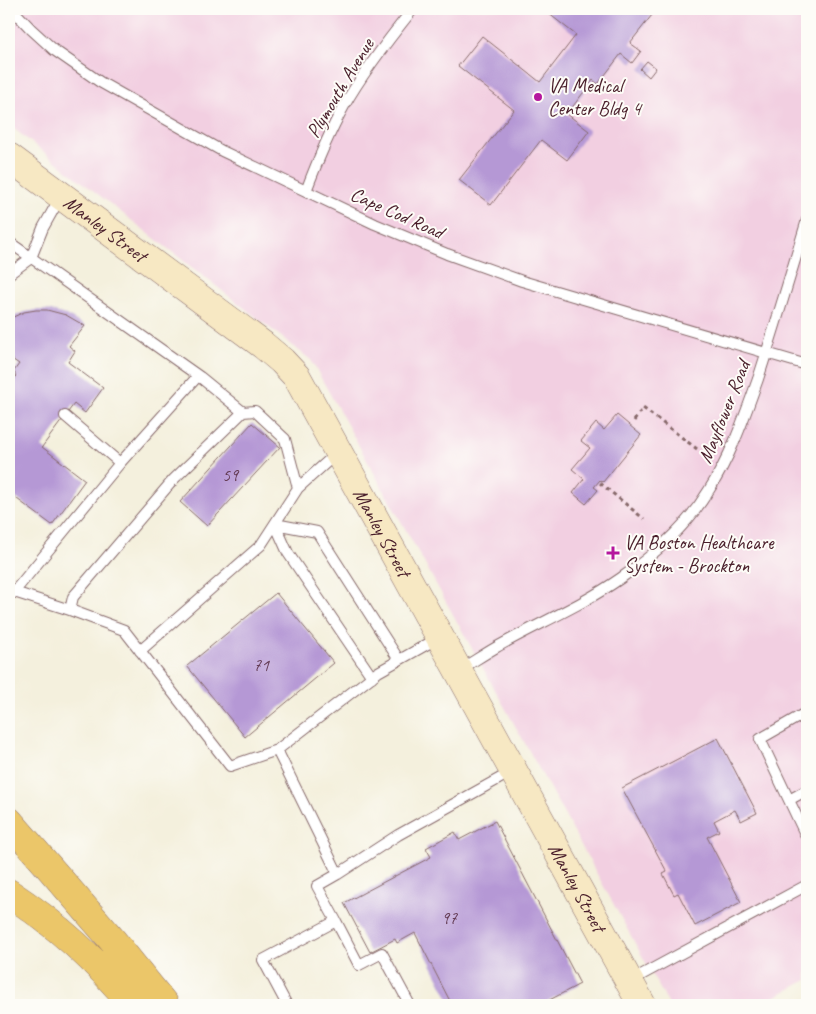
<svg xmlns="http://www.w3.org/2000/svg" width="816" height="1014" font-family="Caveat,sans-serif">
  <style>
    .built { fill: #f2cfe1 }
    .building { fill: #b598d5 }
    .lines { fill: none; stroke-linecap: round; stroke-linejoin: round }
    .lane-casing { stroke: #866869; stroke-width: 12 }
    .secondary-casing { stroke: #866869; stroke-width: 29 }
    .highway-casing { stroke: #866869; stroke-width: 29 }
    .path { stroke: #866869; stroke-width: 3; stroke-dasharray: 4 4; stroke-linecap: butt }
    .lane { stroke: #fff; stroke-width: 10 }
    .secondary { stroke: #f7e8c3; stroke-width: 28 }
    .highway { stroke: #ebc669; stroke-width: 28 }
    .poi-dot { fill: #b5179e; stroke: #fdfcf7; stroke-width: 2 }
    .labels { text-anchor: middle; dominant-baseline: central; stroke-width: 4; stroke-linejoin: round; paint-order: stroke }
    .number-label { font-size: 18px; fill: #653d56 }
    .poi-label { font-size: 20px; fill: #4a1f2b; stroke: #fdfcf7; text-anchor: start }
    .street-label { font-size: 20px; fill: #4a1f2b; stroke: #fdfcf7 }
  </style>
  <rect width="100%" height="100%" fill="#fdfcf7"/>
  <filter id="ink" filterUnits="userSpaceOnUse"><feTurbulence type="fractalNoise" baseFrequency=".02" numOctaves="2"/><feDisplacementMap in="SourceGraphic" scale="10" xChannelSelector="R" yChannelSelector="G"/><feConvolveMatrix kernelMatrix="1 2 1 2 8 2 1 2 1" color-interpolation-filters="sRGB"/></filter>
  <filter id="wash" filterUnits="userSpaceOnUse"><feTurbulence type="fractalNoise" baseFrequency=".0096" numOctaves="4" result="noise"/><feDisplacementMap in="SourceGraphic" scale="20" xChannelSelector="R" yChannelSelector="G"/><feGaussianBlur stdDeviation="1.12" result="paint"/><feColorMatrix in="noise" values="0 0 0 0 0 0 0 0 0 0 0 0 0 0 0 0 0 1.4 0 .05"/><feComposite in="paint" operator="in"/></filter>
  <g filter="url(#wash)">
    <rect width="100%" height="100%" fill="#f4f0dd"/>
    <path class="built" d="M9,9H807V980L759,1005H669L527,747L311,360L9,125Z"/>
    <g id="blocks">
      <path class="building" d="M551,9H648L647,11L652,15L630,43L641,51L632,63L621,54L598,84L593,80L567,114L589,131L567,160L541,140L491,205L459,180L514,110L458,66L482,36L540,82L576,35L548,13Z
        M647,61L656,68L649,77L640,69Z
        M36,310H47L66,315L85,326L69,346L75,351L68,362L103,388L85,413L74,404L42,447L85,480L52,525L9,493V378L19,364L9,357V319L24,312Z
        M617,415L641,435L603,482L600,480L594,487L598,490L586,504L573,493L584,479L572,469L590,448L581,441L596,423L604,430Z
        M252,423L280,447L207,526L180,502Z
        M276,593L334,663L245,737L187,666Z
        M718,738L757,813L741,821L735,810L714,821L719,831L707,837L741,902L695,926L678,893L674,895L663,874L667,872L622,788Z
        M495,821L580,984L540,1005H452L415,933L397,943L395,939L370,952L344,903L431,857L426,848L455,832L459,840Z"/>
    </g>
  </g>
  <g filter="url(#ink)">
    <use href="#blocks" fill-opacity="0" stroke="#866869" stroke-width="1"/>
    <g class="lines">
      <g class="lane-casing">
        <path id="lane" d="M12,9L31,29L54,50L100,82L222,151L375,224L447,254L522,281L807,365
          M306,191C317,162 329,133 344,106C363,72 388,40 413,9
          M9,242L200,377L243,412
          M9,274L31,258L43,228L61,196
          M9,375L10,376
          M65,416L120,463
          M275,524L317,532L399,660
          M275,524L288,553L372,677
          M9,588L14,592L70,610L124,630L230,766L277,750L378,672L440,637
          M14,592L120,463L198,376
          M70,610L73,597L174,479L243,412L255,411L285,439L298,488
          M140,651L261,545L298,488L338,452
          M459,670C471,663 483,655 495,648C537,624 581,606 621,578C654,555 688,525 709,490C731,456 744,418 758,379C775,327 791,273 807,220
          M807,712L760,739L807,838
          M277,750L338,874L398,835L513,771
          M789,800L807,790
          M336,921L359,965L382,953L410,1005
          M630,981L807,885
          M287,1005L263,960L336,921L317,886L338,874"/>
      </g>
      <g class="secondary-casing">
        <g id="secondary">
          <path id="s1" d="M9,157L263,345L282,361L297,377L642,1005"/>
        </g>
      </g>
      <g class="highway-casing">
        <path id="highway" d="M9,821L114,942L165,1005
          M9,893C56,924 98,962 133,1005"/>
      </g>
      <path class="path" d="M634,421L643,408L697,449
        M600,483L644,519"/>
      <use href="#lane" class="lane"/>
      <use href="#secondary" class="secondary"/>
      <use href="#highway" class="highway"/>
    </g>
  </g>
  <g class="poi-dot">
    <circle cx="538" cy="97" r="5"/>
    <path d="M610.5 545.5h5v5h5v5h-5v5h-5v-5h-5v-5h5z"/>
  </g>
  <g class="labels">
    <g class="number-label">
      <text x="230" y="475">59</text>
      <text x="261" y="665">71</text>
      <text x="449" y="918">97</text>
    </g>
    <g class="poi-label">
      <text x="548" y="85">VA Medical<tspan x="548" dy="23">Center Bldg 4</tspan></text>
      <text x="624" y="542">VA Boston Healthcare<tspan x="624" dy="23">System - Brockton</tspan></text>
    </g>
    <g class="street-label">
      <text transform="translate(340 88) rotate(-59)">Plymouth Avenue</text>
      <text transform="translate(397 213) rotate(24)">Cape Cod Road</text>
      <text stroke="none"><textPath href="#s1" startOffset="120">Manley Street</textPath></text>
      <text transform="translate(724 412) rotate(-68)">Mayflower Road</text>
      <text stroke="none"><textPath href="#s1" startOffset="540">Manley Street</textPath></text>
      <text stroke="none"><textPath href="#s1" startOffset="945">Manley Street</textPath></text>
    </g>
  </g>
  <rect width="816" height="1014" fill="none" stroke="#fdfcf7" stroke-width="30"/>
</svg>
